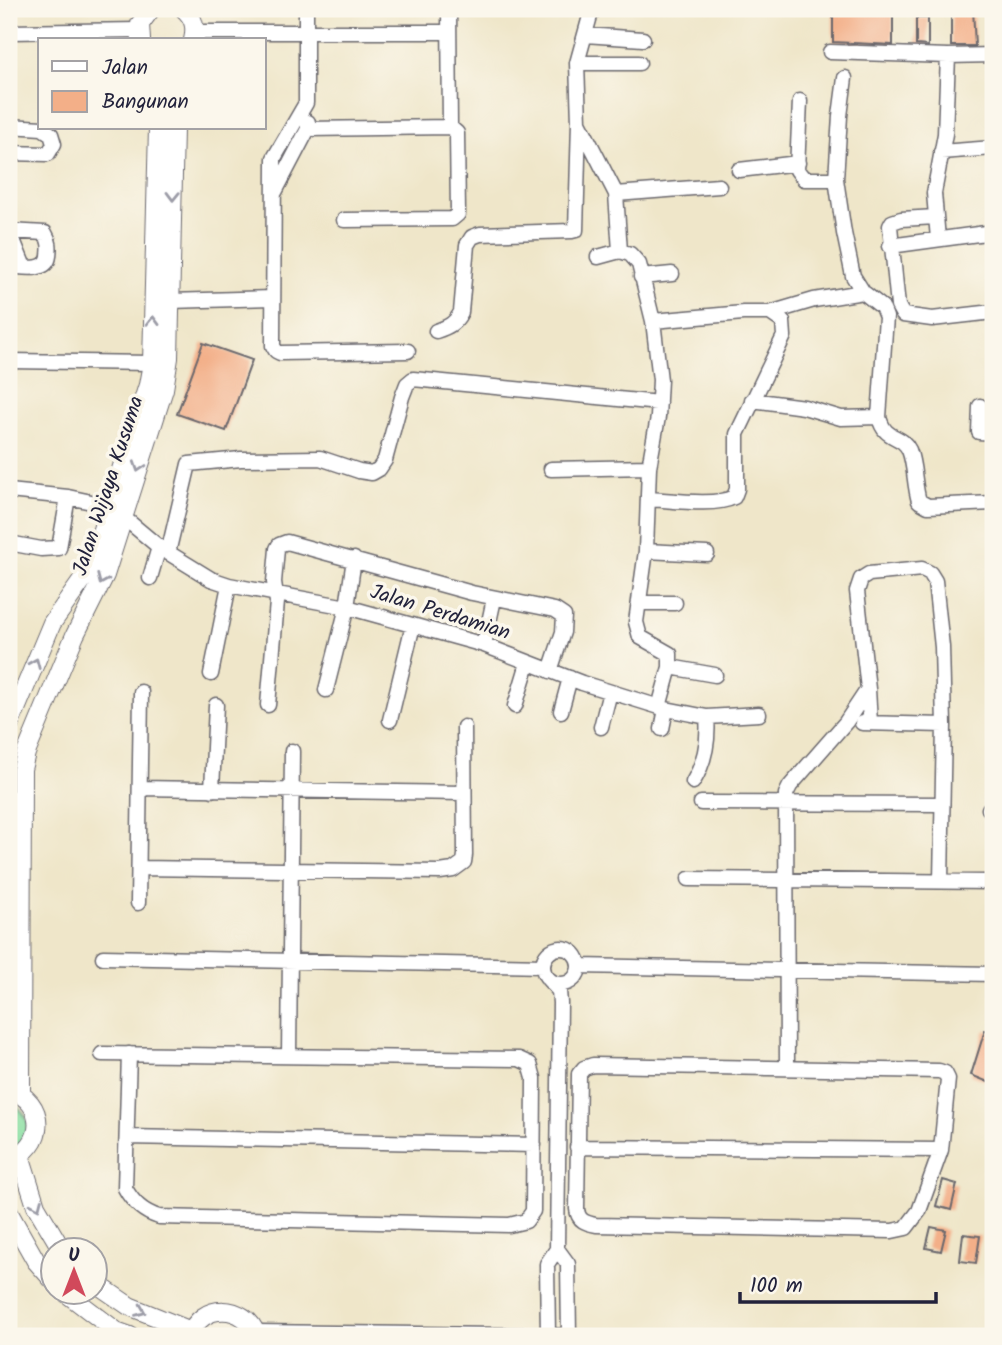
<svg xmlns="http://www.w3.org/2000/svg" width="1002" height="1345" font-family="Kalam,sans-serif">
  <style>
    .green { fill: #89dfa3; stroke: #56806f; stroke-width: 2 }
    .building { fill: #f3af88 }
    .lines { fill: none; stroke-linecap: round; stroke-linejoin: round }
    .minor-casing { stroke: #6a676d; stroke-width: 17 }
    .tertiary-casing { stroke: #6a676d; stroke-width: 20 }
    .minor { stroke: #fff; stroke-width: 14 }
    .tertiary { stroke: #fff; stroke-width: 18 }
    .oneway { stroke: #9c9ca7 }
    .labels { text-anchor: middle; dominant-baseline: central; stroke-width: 7; stroke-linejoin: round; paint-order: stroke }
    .street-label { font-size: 21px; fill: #22223b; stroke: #fbf7ec }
  </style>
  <rect width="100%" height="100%" fill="#fbf7ec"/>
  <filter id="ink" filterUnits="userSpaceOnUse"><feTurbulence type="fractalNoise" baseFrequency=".0143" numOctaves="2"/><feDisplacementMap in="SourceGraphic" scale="14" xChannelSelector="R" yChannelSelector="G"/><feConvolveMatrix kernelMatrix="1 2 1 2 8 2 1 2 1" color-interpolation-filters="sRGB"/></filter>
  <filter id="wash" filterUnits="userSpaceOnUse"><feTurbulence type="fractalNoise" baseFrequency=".00686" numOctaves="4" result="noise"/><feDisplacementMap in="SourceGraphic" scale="28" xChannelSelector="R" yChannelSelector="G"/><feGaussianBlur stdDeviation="1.57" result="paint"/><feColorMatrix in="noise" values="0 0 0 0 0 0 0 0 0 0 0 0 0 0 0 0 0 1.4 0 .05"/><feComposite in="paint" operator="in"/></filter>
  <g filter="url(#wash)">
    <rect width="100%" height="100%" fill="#efe6c9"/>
    <path class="green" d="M9,1101C21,1107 35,1123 26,1138C23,1144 14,1149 9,1153Z"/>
    <g id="blocks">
      <path class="building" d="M833,9H864V13H893V45L833,42Z
        M951,9H973L975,46H951Z
        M916,18H928V46L916,45Z
        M203,343L252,360L226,431L177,414Z
        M985,1030L993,1033V1084L971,1075Z
        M943,1180L957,1184L951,1210L936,1206Z
        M931,1227L946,1230L941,1251L926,1248Z
        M963,1234L980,1236L976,1263L960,1261Z"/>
    </g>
  </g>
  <g filter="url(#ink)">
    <use href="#blocks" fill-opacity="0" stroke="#6a676d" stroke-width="2"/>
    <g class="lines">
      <g class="minor-casing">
        <path id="minor" d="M306,9V103L274,158L273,346L276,351L280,353L408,351
          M9,32L139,30
          M195,32H449
          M585,35L643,39
          M830,52L948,56L993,55
          M577,63H639
          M845,78L840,116L836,179L844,233L853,276L863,292L882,307L886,317L879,417C885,442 901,433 909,450C915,465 914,485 919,501L928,506L993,503
          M800,101L797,170L804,179H836
          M579,122L616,194L620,251L630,254L639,264L653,321L660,380L658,417L649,467L646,551L636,622L640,637L670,654V667L659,707
          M9,126L42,128L51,134L54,144L48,154L9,153
          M308,129L450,127
          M941,152L993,148
          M739,170L798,163
          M275,192L308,129V122
          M616,194L719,186
          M936,217L901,219L892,222L890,226L898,306L903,315L932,319L993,312
          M344,220L452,219L458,214L457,133L450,127L449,9
          M9,230L24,267
          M938,239L934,193L945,134L948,56
          M890,246L993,232
          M598,257L620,251
          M9,266C22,267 47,273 49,256C50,247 50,241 45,233L9,231
          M641,277L672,274
          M170,301L273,298
          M770,313L814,300L863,292
          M436,331C448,327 455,324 461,312L467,245L472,237L480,234L572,231L576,230L579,122L577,63L592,9
          M9,361L152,363
          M752,400L804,407L841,418L879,417
          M980,406L979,432L993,433
          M551,469L649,467
          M9,491L68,497L110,506L159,547L211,579L229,585L347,607L484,645L582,683L666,709L707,717L759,714
          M648,499C671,500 715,507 734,497L737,489V434L784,336L783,322L770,313H743L653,321
          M9,543L41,549L59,548L68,497
          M646,551L707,554
          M168,553L189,464L241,459L320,458L359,471L372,473L379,469L385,460L402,397L407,384L413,379L659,403
          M150,578L159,547
          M639,603H675
          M484,645L494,599
          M670,667L715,675
          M211,674L229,585
          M326,690L347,607L354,559
          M268,705L277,602L274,582L277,549L279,545L287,542L472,593L555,610L564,616L563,632L550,671
          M515,706L528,663
          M561,711L570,678
          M390,720L413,625
          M862,723L944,725
          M870,723L868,689L857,591L861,579L869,574L922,569L930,573L935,581L942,647L944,725L941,881
          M601,727L610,692
          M662,729L666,709
          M693,782C705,762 709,740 707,717
          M140,788L464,793
          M212,790L216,705
          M701,803L941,804
          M989,809L993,810
          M139,868L440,872L453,870L464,862L465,855L464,727
          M689,879L993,882
          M138,903L141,692
          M543 966a18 18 0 1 1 36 0a18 18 0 1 1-36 0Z
          M103,957L543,966
          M579,966L993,974
          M548,979L559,991L560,1003L557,1249L547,1264L548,1336
          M102,1054C241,1055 380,1057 519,1059L530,1064L534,1078L533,1211L526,1221L509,1225L159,1217C143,1212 133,1203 125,1188L129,1054
          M289,1056L292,751
          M593,1065L939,1071L945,1073L948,1079L941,1150L919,1211L906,1228L892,1231L596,1225C586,1223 578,1221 577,1209L579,1074L584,1068Z
          M787,1068L786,794L790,786L846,722L868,689
          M127,1137L534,1145
          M577,1147L941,1150
          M557,1249L568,1264L569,1336
          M256,1332L577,1336"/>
      </g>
      <g class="tertiary-casing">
        <path id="tertiary" d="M184,9C194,18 196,27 193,40
          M141,40L140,24L151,9
          M9,726L52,623L86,575L91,564L148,385L152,363L158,128
          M9,1090C47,1100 47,1148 9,1159
          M21,1094L22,769L26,753L75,635L105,575L164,389L169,358L174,128
          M20,1155L36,1206L62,1250
          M9,1213L36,1261L52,1279
          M94,1282L129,1306L191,1331
          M65,1292L116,1331L130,1336
          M190,1336C200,1302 246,1303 257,1336"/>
      </g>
      <use href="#minor" class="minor"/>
      <use href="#tertiary" class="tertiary"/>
    </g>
    <defs><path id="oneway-chevron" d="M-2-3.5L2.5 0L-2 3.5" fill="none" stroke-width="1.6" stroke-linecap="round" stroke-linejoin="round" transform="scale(1.75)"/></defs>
    <g class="oneway">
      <use href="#oneway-chevron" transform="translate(173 196) rotate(91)"/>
      <use href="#oneway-chevron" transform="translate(153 321) rotate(-89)"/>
      <use href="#oneway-chevron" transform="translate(139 467) rotate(108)"/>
      <use href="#oneway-chevron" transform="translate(102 580) rotate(113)"/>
      <use href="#oneway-chevron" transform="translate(35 663) rotate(-67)"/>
      <use href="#oneway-chevron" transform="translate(37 1205) rotate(67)"/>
      <use href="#oneway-chevron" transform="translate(141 1311) rotate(22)"/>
    </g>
  </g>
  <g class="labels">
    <g class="street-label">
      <text transform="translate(109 486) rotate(-72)">Jalan Wijaya Kusuma</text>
      <text transform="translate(440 613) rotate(17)">Jalan Perdamian</text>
    </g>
  </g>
  <rect width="1002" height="1345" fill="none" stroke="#fbf7ec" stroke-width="35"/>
  <rect x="38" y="38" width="228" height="91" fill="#fbf7ec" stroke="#a4a2a5" stroke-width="2"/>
  <rect x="52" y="61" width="35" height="10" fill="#ffffff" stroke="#a4a2a5" stroke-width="2"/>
  <text x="102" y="74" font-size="21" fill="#22223b">Jalan</text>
  <rect x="52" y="91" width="35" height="21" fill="#f3af88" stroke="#a4a2a5" stroke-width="2"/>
  <text x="102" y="108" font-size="21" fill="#22223b">Bangunan</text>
  <g transform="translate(74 1271)"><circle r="33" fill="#fbf7ec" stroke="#a4a2a5" stroke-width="2"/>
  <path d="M0-5L12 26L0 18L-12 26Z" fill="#d1495b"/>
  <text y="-10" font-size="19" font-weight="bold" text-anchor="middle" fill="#22223b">U</text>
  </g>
  <path d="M740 1292v10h196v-10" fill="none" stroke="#22223b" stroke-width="3.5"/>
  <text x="750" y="1292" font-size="21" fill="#22223b" stroke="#fbf7ec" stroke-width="5" paint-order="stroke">100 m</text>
</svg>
